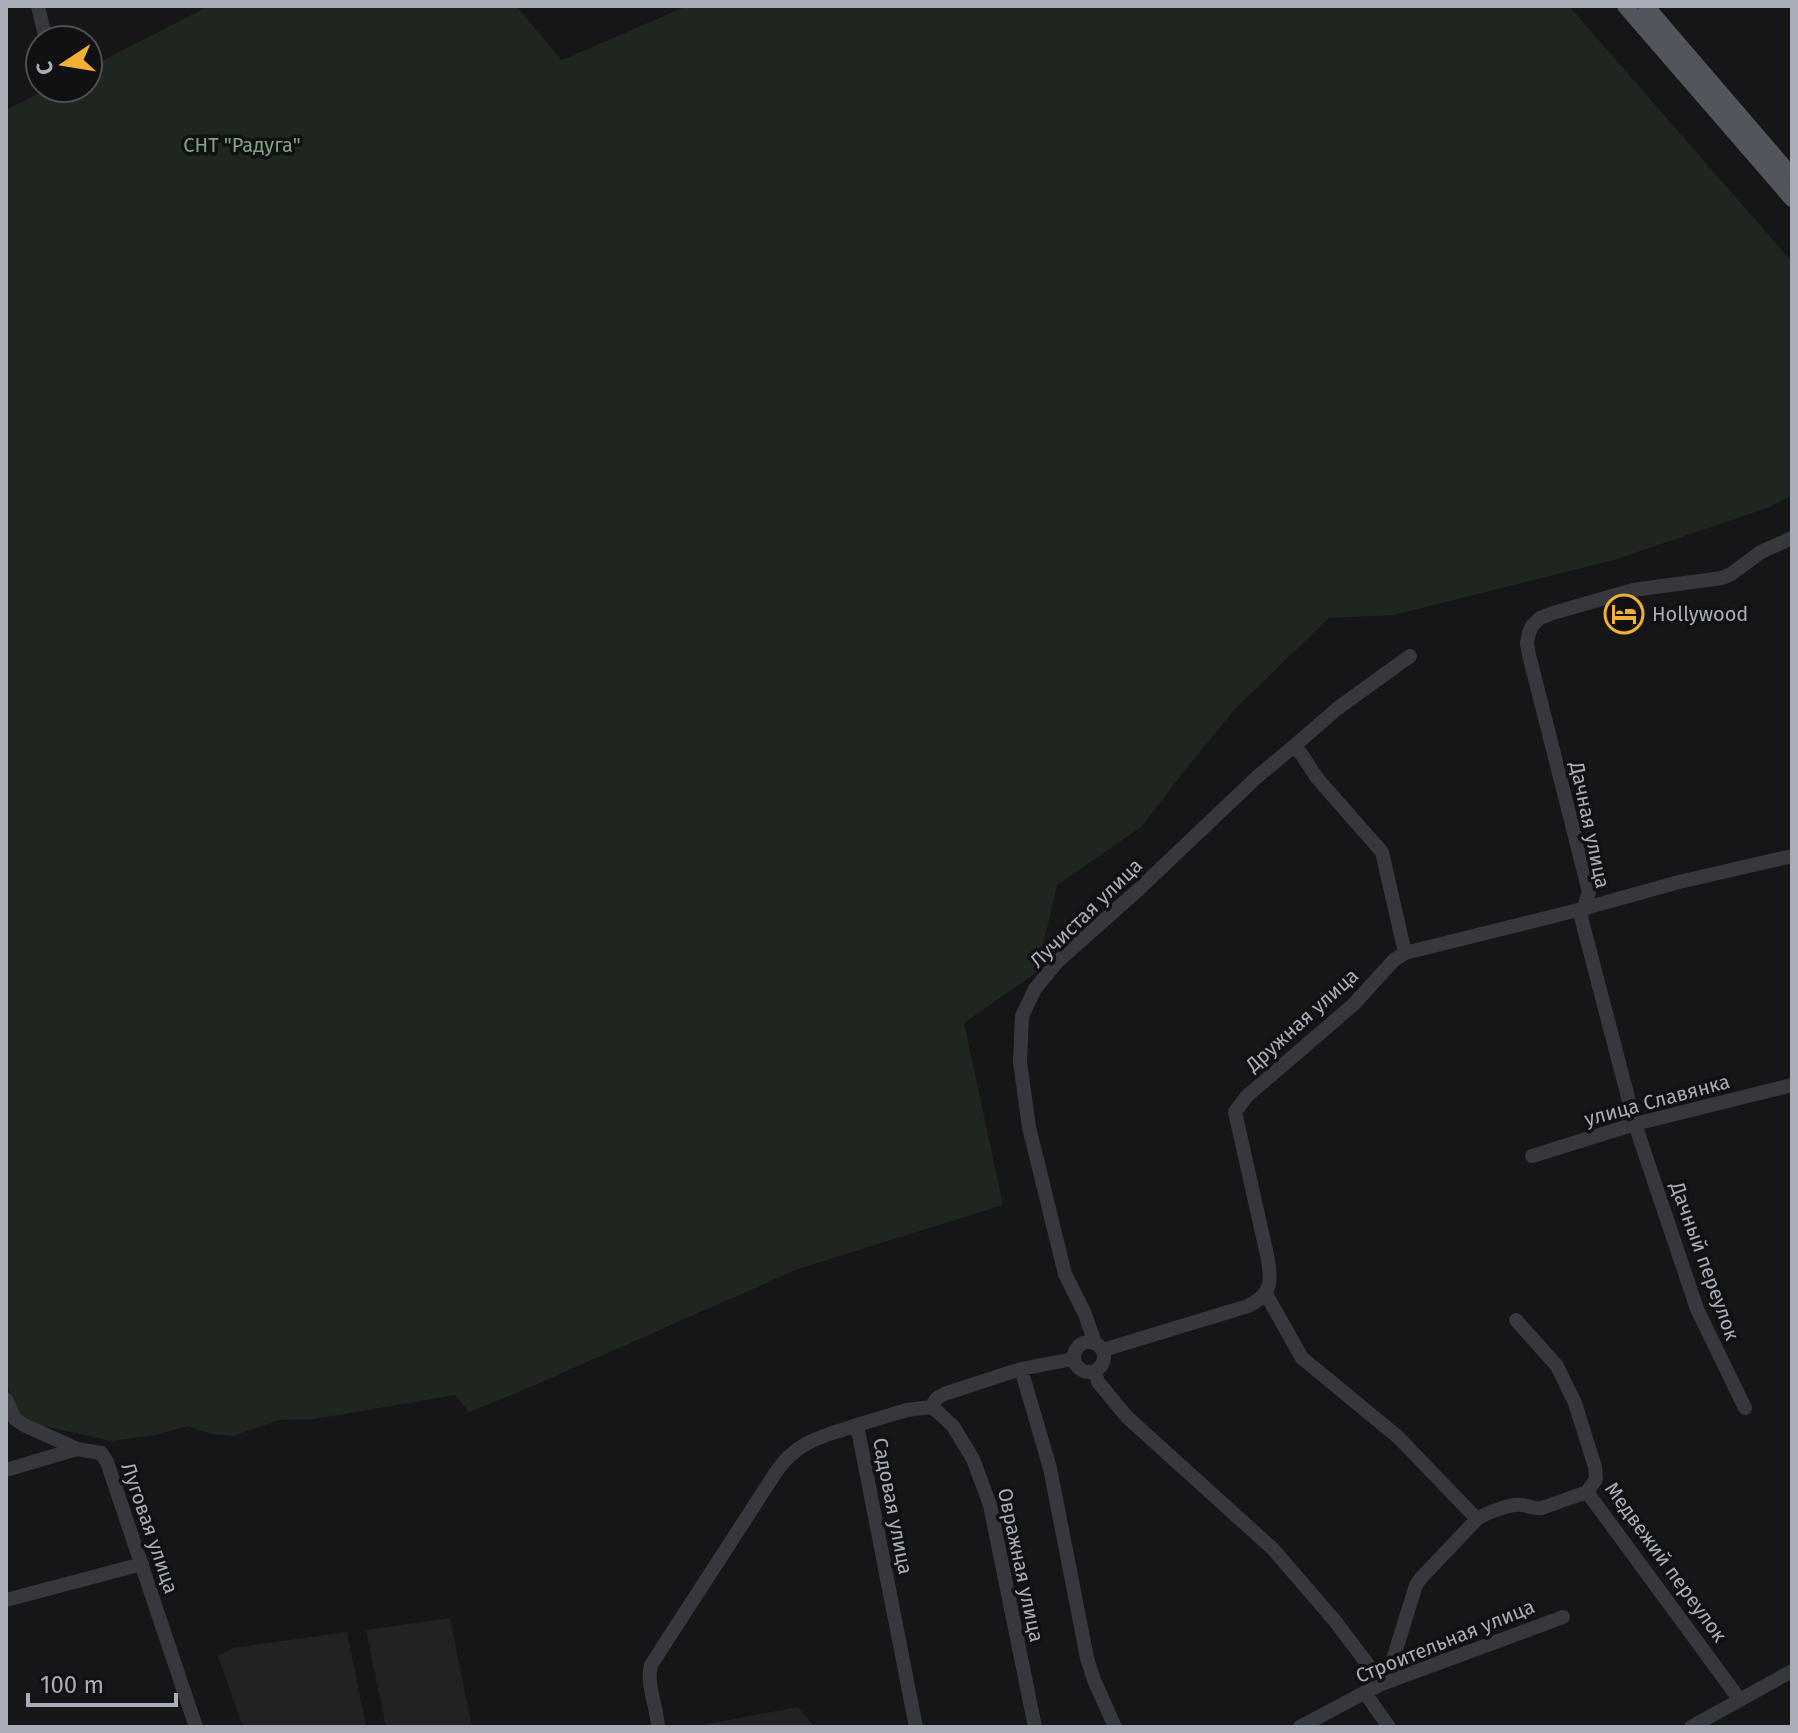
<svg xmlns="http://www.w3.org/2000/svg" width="1798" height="1733" font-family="'Fira Sans',sans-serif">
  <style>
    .built { fill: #222225 }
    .green { fill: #1e261f }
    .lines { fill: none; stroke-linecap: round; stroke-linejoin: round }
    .minor { stroke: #37383d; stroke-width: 14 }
    .major { stroke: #53555c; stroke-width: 16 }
    .labels { text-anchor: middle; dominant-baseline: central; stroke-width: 7; stroke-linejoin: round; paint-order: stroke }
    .park-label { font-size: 20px; fill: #7fa381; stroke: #111113 }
    .poi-label { font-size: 20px; fill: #a8adb8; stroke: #111113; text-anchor: start }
    .street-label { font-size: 20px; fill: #a8adb8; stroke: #111113 }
  </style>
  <rect width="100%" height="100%" fill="#161618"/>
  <path class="built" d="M450,1618L472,1727H386L366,1630Z
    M347,1632L366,1727H243L218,1656L233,1648Z
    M798,1707L815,1727H691Z"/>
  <path class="green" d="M209,6H516L562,60L687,6H1569L1792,262V495L1770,507L1614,560L1394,615L1329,618L1235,709L1186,769L1141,827L1057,885L1037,972L964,1023L1003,1205L798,1269L519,1392L469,1412L455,1395L315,1419L279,1420L233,1436L212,1434L188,1426L156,1435L111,1441L40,1425L17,1414L6,1380V110L49,88H88V68Z"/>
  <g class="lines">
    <path class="minor" d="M38,6L46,40
      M1405,953L1382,852L1317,778L1302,755L1294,746L1338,708L1410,656
      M1532,1156L1635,1124L1792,1085
      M1266,1294L1302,1358L1398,1437L1477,1519
      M1516,1320L1557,1366L1575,1403L1595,1467L1596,1479L1587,1492L1740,1700
      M1074 1357a15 15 0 1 1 30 0a15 15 0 1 1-30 0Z
      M1095,1343L1085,1314L1065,1274L1029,1127L1020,1062L1022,1016L1035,989L1057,962L1138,890L1257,777L1294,746
      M1103,1350L1248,1306C1273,1294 1272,1280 1267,1255L1235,1112L1247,1096L1354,1004L1394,960L1405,953L1582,909L1679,882L1792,856
      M1021,1369L1050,1468L1087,1658L1094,1680L1115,1727
      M1095,1372L1098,1382L1127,1417L1273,1549L1335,1621L1369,1666L1379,1685
      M6,1399L15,1419L24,1425L77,1449L101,1453L107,1462L196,1727
      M931,1407L937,1398L944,1394L1021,1369L1073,1359
      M1745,1408L1697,1309L1635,1124L1581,917L1589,892L1529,655L1527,643L1529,633L1532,626L1540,618L1553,613L1633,590L1722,578L1731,574L1761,552L1792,538
      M857,1425L907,1410L931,1407L938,1412L953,1426L973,1459L990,1505L1035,1727
      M6,1470L77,1449
      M6,1600L142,1564
      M1402,1676L1396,1669L1394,1656L1416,1585L1421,1578L1477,1519C1486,1513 1511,1503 1522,1505C1530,1506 1534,1509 1542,1508L1587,1492
      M1365,1693L1389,1727
      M658,1727C657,1706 646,1685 651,1665L776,1472C798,1440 822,1437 857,1425L916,1727
      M1300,1727L1379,1685L1563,1617
      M1691,1727L1792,1671"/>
    <path class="major" d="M1625,6L1792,199
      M1646,6L1792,176"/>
  </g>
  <defs>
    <g id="hotel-ring" transform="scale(2)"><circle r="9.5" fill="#111113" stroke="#f2b134" stroke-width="1.5"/><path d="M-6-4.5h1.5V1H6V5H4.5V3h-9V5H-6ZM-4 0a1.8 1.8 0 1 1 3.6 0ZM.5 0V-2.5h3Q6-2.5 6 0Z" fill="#f2b134"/></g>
  </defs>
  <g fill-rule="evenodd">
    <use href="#hotel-ring" x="1624" y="614"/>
  </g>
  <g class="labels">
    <g class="park-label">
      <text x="242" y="145">СНТ "Радуга"</text>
    </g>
    <g class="poi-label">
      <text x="1652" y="614">Hollywood</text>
    </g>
    <g class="street-label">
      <text transform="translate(1590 825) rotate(78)">Дачная улица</text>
      <text transform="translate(1086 913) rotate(-44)">Лучистая улица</text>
      <text transform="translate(1302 1020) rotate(-42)">Дружная улица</text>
      <text transform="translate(1657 1100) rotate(-15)">улица Славянка</text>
      <text transform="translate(1705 1261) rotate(70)">Дачный переулок</text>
      <text transform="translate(893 1506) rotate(79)">Садовая улица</text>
      <text transform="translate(150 1528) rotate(71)">Луговая улица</text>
      <text transform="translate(1666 1562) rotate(54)">Медвежий переулок</text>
      <text transform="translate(1021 1565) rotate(78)">Овражная улица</text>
      <text transform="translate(1445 1641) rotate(-22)">Строительная улица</text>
    </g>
  </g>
  <rect width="1798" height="1733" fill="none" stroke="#a8adb8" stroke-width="16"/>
  <g transform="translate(64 64) rotate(258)"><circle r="38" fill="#111113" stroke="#4d4f55" stroke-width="2"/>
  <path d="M0-6L14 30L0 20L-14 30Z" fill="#f2b134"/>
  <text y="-12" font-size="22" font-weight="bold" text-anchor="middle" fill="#a8adb8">С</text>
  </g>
  <path d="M28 1693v12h148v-12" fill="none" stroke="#a8adb8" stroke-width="4"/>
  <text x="40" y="1693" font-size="24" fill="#a8adb8" stroke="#111113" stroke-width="6" paint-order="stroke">100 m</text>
</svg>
